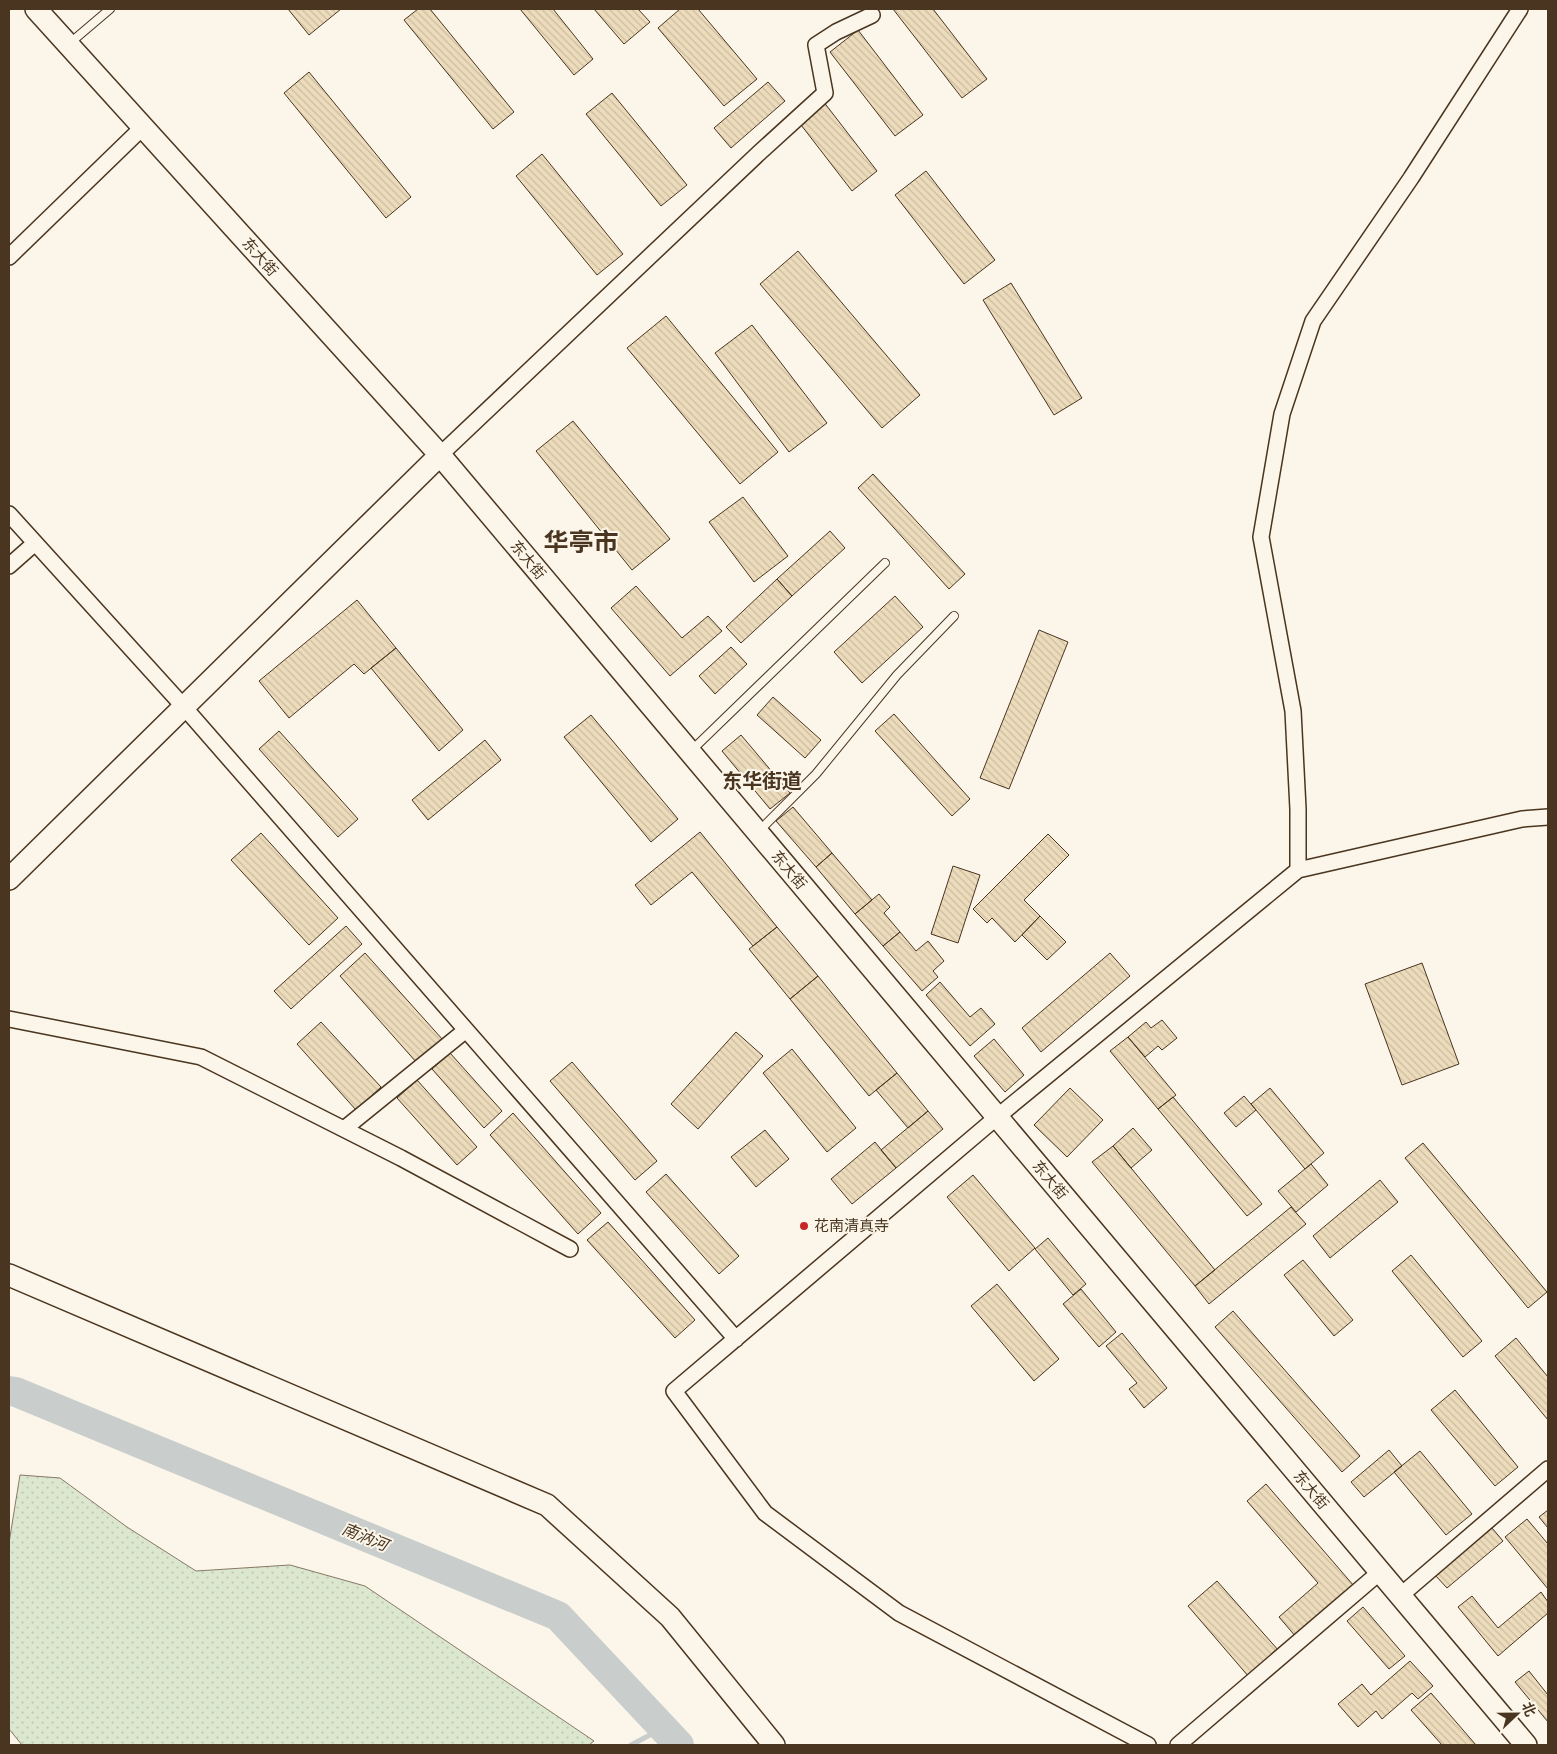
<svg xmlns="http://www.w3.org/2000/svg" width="1557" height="1754" font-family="'Times New Roman','Noto Sans SC',serif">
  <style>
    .park { fill: url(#park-dots); stroke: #887966 }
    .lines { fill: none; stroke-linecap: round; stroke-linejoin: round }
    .stream { stroke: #c9cecd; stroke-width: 5 }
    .river { stroke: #c9cecd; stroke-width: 30 }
    .building { fill: url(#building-back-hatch); stroke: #4a3520 }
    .lane-casing { stroke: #4a3520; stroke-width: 10 }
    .street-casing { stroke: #4a3520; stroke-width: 18 }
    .secondary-casing { stroke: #4a3520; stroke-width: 24 }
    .lane { stroke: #fbf6e9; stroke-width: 8 }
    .street { stroke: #fbf6e9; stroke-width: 15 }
    .secondary { stroke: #fbf6e9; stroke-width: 21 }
    .poi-dot { fill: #c62828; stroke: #fbf6e9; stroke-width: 2 }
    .labels { text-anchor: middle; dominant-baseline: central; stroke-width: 4; stroke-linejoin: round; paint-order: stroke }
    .street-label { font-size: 15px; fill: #4a3520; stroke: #fbf6e9 }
    .poi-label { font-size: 15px; fill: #4a3520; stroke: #fbf6e9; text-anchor: start }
    .water-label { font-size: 16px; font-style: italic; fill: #4a3520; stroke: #fbf6e9 }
    .district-label { font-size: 20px; font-weight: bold; fill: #4a3520; stroke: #fbf6e9 }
    .town-label { font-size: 25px; font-weight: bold; fill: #4a3520; stroke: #fbf6e9 }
  </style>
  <defs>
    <pattern id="park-dots" width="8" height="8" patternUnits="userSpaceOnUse" patternTransform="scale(1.25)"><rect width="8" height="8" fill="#dce7d0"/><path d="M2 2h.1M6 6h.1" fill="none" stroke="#bec7b2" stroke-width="1.8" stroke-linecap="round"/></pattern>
    <pattern id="building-back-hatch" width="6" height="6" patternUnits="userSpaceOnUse" patternTransform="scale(1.25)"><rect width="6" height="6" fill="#ecdcbc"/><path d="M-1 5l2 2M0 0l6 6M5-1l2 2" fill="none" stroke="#ccbda1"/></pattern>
  </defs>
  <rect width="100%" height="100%" fill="#fbf6e9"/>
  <path class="park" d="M20,1475L60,1478L127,1527L196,1571L290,1565L365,1586L594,1741L589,1745H22L9,1729V1543Z"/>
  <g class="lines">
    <path class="stream" d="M631,1745L663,1728"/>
    <path class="river" d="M9,1391L16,1392L558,1616L679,1745"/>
  </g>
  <path class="building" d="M288,9H341L309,35Z
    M418,9H430L514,112L493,129L404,20Z
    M520,9H553L593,59L574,75Z
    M594,9H638L650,22L624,44Z
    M680,9H698L757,79L724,106L658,28Z
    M893,9H933L987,79L962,98Z
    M858,30L923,115L895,136L830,52Z
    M309,72L411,197L386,218L284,93Z
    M768,82L785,101L731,148L714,128Z
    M612,93L687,185L661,206L586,114Z
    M823,101L877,171L852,191L798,121Z
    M542,154L623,254L597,275L516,176Z
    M926,171L995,260L964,284L895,195Z
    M798,251L920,395L882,428L760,284Z
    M1011,283L1082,398L1054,415L983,300Z
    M666,316L778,452L740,484L627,348Z
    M752,325L827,423L789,452L715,353Z
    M573,421L670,539L632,570L536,451Z
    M873,474L965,574L949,589L858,488Z
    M743,497L788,556L754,582L709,522Z
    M830,531L845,548L792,596L777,579Z
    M777,579L792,596L741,643L726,627Z
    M636,586L682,638L708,616L722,631L670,676L611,608Z
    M895,596L923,627L862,683L834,652Z
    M357,600L396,648L364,674L354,664L289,718L259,681Z
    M1039,630L1068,642L1009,789L980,778Z
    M731,647L747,664L715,694L699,676Z
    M396,648L463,730L439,751L371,668Z
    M773,697L821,740L805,758L757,715Z
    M894,714L970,799L952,816L875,731Z
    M591,715L678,819L651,842L564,737Z
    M279,731L358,819L338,837L259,749Z
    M741,735L790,793L770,809L722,751Z
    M485,740L501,760L428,820L412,800Z
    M793,807L832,853L816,867L776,821Z
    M700,832L777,927L753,946L692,872L651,905L635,885Z
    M261,833L338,918L309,945L231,860Z
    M1048,834L1069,855L1024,900L1040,916L1015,942L992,918L987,923L973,909Z
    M832,853L872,900L855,914L816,867Z
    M953,866L980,875L958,943L931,934Z
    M879,894L890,907L884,913L900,932L883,946L855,914Z
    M1040,916L1066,942L1047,960L1022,935Z
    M346,926L362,944L291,1009L274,991Z
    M777,927L818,976L790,999L749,949Z
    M900,932L916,951L928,941L944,961L933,971L938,977L922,991L883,946Z
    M365,953L443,1040L417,1063L340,976Z
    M1110,953L1130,976L1041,1052L1022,1028Z
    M1422,963L1459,1064L1402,1085L1365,984Z
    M818,976L897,1073L869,1096L790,999Z
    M940,982L970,1017L981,1008L995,1024L970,1046L926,995Z
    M1162,1020L1177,1038L1162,1050L1158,1046L1145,1057L1128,1037L1146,1022L1151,1028Z
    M321,1022L381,1087L356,1110L297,1044Z
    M736,1032L763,1056L698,1129L671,1104Z
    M1128,1037L1176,1095L1158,1109L1110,1051Z
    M994,1039L1024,1075L1005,1092L974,1056Z
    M792,1049L856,1128L827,1152L763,1073Z
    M450,1053L502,1111L484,1128L432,1069Z
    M572,1062L657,1161L635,1180L550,1081Z
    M897,1073L928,1111L908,1128L876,1090Z
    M417,1080L477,1147L457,1165L397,1098Z
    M1070,1088L1103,1120L1067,1157L1034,1125Z
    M1270,1088L1324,1153L1305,1169L1251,1104Z
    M1244,1096L1256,1110L1236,1127L1224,1113Z
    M1173,1097L1262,1204L1247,1216L1158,1109Z
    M928,1111L943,1129L896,1168L881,1150Z
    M513,1113L601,1213L578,1234L490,1135Z
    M1133,1128L1152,1150L1131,1168L1113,1146Z
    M765,1130L789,1159L756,1187L731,1157Z
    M875,1142L896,1168L852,1204L831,1179Z
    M1423,1143L1547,1292L1528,1308L1405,1158Z
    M1113,1146L1215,1270L1195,1286L1092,1162Z
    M1311,1164L1328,1185L1296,1212L1278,1191Z
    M666,1174L739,1256L719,1274L646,1192Z
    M973,1175L1035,1248L1009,1271L947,1197Z
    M1380,1180L1398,1202L1330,1258L1313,1236Z
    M1291,1207L1306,1224L1209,1304L1195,1286Z
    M608,1222L695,1320L675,1338L587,1240Z
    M1048,1238L1086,1284L1073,1295L1035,1249Z
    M1411,1255L1482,1341L1463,1357L1392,1271Z
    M1303,1260L1353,1320L1334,1336L1284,1275Z
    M997,1284L1059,1359L1034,1381L971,1306Z
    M1081,1289L1116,1332L1099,1347L1063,1304Z
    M1233,1311L1360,1456L1342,1472L1215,1327Z
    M1122,1333L1167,1388L1144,1408L1129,1389L1137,1383L1106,1346Z
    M1516,1338L1548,1377V1420L1495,1356Z
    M1455,1390L1518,1467L1495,1486L1431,1410Z
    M1389,1450L1402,1466L1364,1497L1351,1482Z
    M1420,1451L1472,1514L1446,1535L1394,1472Z
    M1266,1484L1354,1586L1296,1637L1279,1617L1318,1583L1247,1501Z
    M1548,1510V1528L1539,1517Z
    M1527,1519L1548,1544V1589L1505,1537Z
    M1492,1528L1503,1541L1447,1588L1435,1575Z
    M1217,1581L1279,1651L1249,1677L1188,1606Z
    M1541,1592L1548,1602V1613L1498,1656L1458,1607L1472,1596L1498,1628Z
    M1363,1607L1405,1656L1389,1669L1347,1621Z
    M1410,1661L1433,1686L1418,1699L1412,1693L1382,1719L1376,1711L1358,1727L1338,1704L1362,1684L1371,1695Z
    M1529,1671L1548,1695V1722L1515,1682Z
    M1431,1693L1476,1745H1442L1411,1710Z"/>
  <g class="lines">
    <g class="lane-casing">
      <path id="lane" d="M70,43L110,9
        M691,751L885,563
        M759,831L816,774L897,675L954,616"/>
    </g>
    <g class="street-casing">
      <path id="street" d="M9,257L143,127
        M440,455L759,153L825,93L816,45L836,32L872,15
        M9,514L184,707L736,1339
        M9,566L35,543
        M1298,870V809L1293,711L1261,537L1282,414L1313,321L1411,178L1520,9
        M9,1019L201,1057L401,1158L570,1249
        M344,1129L466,1030
        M1400,1596L1548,1469
        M1148,1745L899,1613L765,1513L674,1391L997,1117L1298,870L1522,819L1548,817
        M1178,1745L1380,1572"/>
    </g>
    <g class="secondary-casing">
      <path id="secondary" d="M36,9L440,455L1526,1745
        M9,879L440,455
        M9,1275L547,1505L670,1617L774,1745"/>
    </g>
    <use href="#lane" class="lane"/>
    <use href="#street" class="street"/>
    <use href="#secondary" class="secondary"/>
  </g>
  <circle class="poi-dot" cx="804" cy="1226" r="5"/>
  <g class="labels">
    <g class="street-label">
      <text transform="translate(260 257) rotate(48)">东大街</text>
      <text transform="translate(528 560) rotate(50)">东大街</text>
      <text transform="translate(789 870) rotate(50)">东大街</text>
      <text transform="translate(1050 1180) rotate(50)">东大街</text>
      <text transform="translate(1311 1490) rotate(50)">东大街</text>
    </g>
    <g class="poi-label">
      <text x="814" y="1226">花南清真寺</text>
    </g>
    <g class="water-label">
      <text transform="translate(365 1537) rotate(22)">南汭河</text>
    </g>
    <g class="district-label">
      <text x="762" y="781">东华街道</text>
    </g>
    <g class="town-label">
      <text x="581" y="542">华亭市</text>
    </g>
  </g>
  <rect width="1557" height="1754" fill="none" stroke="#4a3520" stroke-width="20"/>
  <g transform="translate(1517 1714) rotate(68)" stroke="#fbf6e9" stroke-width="4" paint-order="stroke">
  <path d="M0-4L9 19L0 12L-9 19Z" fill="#4a3520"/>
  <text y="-8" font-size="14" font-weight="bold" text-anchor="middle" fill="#4a3520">北</text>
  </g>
</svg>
